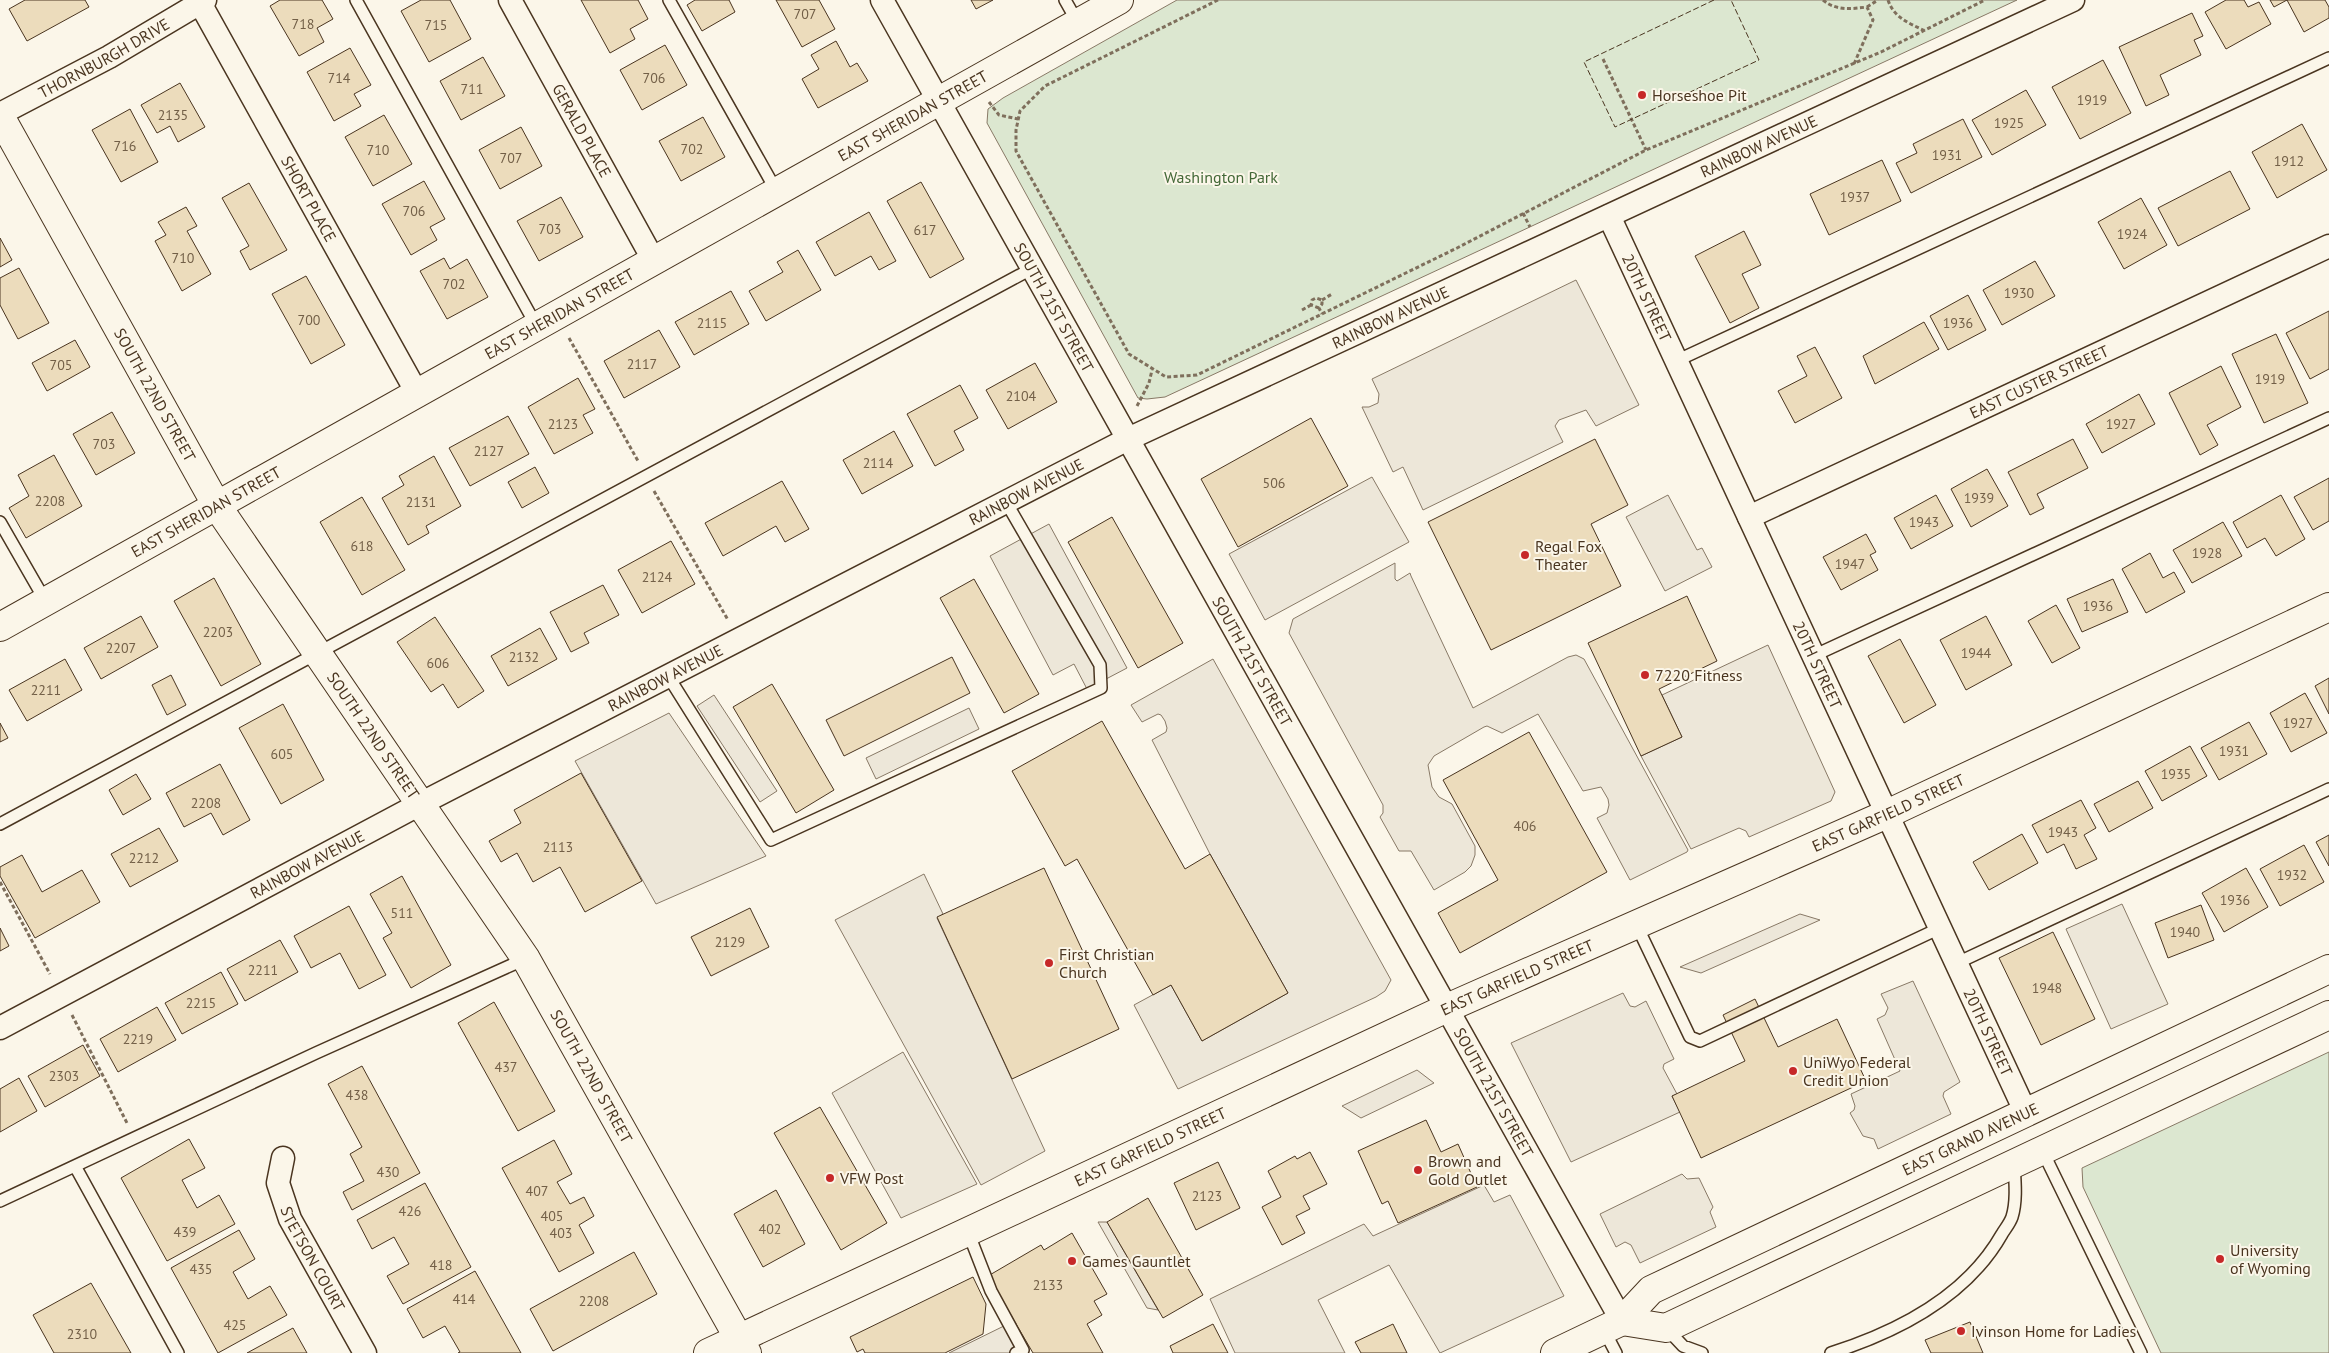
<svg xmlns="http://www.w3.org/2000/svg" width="2329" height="1353" font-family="'PT Sans',sans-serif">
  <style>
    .green { fill: #dce7d0; stroke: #887966 }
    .parking { fill: #ede7d9; stroke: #887966 }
    .building { fill: #ecdcbc; stroke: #4a3520 }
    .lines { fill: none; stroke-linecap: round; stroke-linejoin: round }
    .lane-casing { stroke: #4a3520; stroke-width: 14 }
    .street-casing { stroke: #4a3520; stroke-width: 25 }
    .secondary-casing { stroke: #4a3520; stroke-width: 30 }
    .primary-casing { stroke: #4a3520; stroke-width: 30 }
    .path { stroke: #7f6f5c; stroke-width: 3; stroke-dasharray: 4 2.5; stroke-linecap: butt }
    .lane { stroke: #fbf6e9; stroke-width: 11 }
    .street { stroke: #fbf6e9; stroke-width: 22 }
    .secondary { stroke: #fbf6e9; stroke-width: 28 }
    .primary { stroke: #fbf6e9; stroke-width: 28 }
    .fence { stroke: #4a3520; stroke-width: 1; stroke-dasharray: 6 2.5; stroke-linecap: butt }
    .poi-dot { fill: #c62828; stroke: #fbf6e9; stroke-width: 2 }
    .labels { text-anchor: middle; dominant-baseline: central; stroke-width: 4; stroke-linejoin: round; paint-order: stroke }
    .number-label { font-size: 14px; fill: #725f47 }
    .street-label { font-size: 16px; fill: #4a3520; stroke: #fbf6e9 }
    .poi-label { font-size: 16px; fill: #4a3520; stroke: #fbf6e9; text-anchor: start }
    .park-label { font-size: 16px; fill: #436837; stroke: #fbf6e9 }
  </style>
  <rect width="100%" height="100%" fill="#fbf6e9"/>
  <path class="green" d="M1177,0H2017L1165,397L1147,399L1138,398L987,123L988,109L1003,98Z
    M2329,1052V1353H2161L2083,1187L2082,1168Z"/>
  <path class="parking" d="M1576,280L1639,405L1596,426L1586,410L1559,420L1555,426L1563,442L1423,510L1403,467L1393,472L1362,407H1369L1378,403L1379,394L1372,379Z
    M1372,477L1409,542L1265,620L1229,554Z
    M1668,495L1697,550L1702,548L1712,567L1665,591L1626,517Z
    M1049,524L1127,668L1087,689L1074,664L1053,675L990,556Z
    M1395,563V579L1397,581L1410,573L1411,576L1473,708L1568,657L1576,655L1584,659L1688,850L1687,852L1630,880L1597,818L1607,813L1609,805L1608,799L1601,787L1583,791L1538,714L1502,733L1487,726L1484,727L1434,756L1428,765L1432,787L1439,797L1452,804L1475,846V855L1471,866L1465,872L1434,890L1411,851H1399L1380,817L1383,813V805L1289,633L1293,619Z
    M1768,645L1835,792L1831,801L1749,837L1746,831L1739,828L1691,849L1641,756L1682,737L1662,695Z
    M1213,659L1391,980L1385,991L1376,997L1178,1089L1134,1005L1171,985L1202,1041L1288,993L1210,854L1152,740L1166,732L1167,728L1165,721L1161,715L1158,714L1142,722L1131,705Z
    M714,695L777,791L760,802L697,706Z
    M969,708L979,729L876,779L866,758Z
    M669,713L766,856L656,904L575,761Z
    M924,874L943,914L937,918L1045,1151L981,1185L835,920Z
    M2122,904L2168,1004L2111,1029L2066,929Z
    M1800,914L1820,920L1701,973L1680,967Z
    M1913,981L1960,1082L1944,1092L1943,1096L1951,1114L1878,1149L1874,1139L1863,1136L1850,1113L1854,1110L1855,1106L1851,1094L1900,1071L1877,1019L1885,1015L1888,1008L1881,994Z
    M1623,993L1630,1006L1635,1007L1646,1001L1674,1059L1664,1064L1663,1068L1677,1094L1672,1096L1680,1112L1571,1162L1511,1043Z
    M903,1052L977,1184L901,1218L832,1093Z
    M1417,1070L1434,1083L1361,1118L1342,1106Z
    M1682,1174L1687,1179L1699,1178L1713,1207L1710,1212L1716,1227L1640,1263L1631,1245L1625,1242L1616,1247L1600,1214Z
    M1484,1185L1494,1202L1510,1195L1564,1296L1440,1353L1389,1265L1318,1300L1345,1353H1235L1210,1299L1364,1224L1373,1236Z
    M1098,1222H1107L1158,1310L1147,1308Z
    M1010,1323L1024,1353H949Z"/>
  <path class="building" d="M25,0H85L89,7L27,41L9,9Z
    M280,0H322L333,19L317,28L324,42L299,56L270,6Z
    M421,0H450L471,39L429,62L401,11Z
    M581,0H638L648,19L630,29L635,39L610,53Z
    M695,0H729L735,12L702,31L687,5Z
    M776,0H819L835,29L802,47Z
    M971,0H993L976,9Z
    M2226,0H2244L2248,7L2259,2L2271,24L2226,49L2205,12Z
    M2270,0H2325L2329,7V18L2304,32L2287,0L2274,7Z
    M2192,13L2203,36L2194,40L2201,55L2160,75L2169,95L2146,106L2119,47Z
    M836,41L850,67L857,63L868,81L818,108L802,79L819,69L811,55Z
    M665,45L687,85L642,110L620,70Z
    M350,48L371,85L354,94L361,106L334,121L307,72Z
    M483,57L505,96L461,120L440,81Z
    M2103,60L2131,113L2080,139L2052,87Z
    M180,83L205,127L178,142L170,126L157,133L141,105Z
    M2026,90L2046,125L1992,155L1972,120Z
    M130,109L158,162L121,182L92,130Z
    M384,115L412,164L373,186L345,137Z
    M703,117L725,157L681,181L659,141Z
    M1963,119L1982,157L1911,193L1896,163L1917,153L1913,144Z
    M2302,124L2327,170L2277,198L2252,152Z
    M521,127L542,166L500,189L479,150Z
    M1882,160L1901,201L1829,235L1810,194Z
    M2230,171L2250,209L2178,246L2158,208Z
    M424,181L445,219L430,227L437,240L411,255L382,204Z
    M921,182L964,259L930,278L887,201Z
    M249,183L287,250L250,270L240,251L249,246L222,198Z
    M561,197L583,237L539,261L517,221Z
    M2141,198L2167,245L2124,269L2098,222Z
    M186,207L197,226L187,231L211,274L182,291L155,241L166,235L158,222Z
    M869,212L896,261L879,270L871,256L835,276L816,242Z
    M1744,231L1761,265L1742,274L1759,308L1730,323L1695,256Z
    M0,238L12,260L0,267Z
    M798,250L821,290L766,321L749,291L783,272L777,262Z
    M444,258L450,269L467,259L488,297L447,319L420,271Z
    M2035,261L2055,296L2002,325L1983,290Z
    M19,268L49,323L18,339L0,305V278Z
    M306,276L345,345L311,364L272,294Z
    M731,291L749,324L694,355L675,322Z
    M1968,295L1986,330L1948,350L1930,316Z
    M2329,311V369L2310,379L2286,333Z
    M1924,322L1939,349L1875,384L1863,356Z
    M659,330L680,367L624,398L604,361Z
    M2276,334L2308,403L2264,423L2232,354Z
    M75,340L90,367L47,391L32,363Z
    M1815,347L1842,398L1795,423L1778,391L1807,376L1797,356Z
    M1035,363L1057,402L1008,429L986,390Z
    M2221,366L2241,407L2207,425L2218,445L2200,455L2169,393Z
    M578,378L595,409L583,415L593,433L554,454L528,407Z
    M960,385L978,418L954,431L964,450L935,466L907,414Z
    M2139,394L2155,424L2102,453L2086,424Z
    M112,412L135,453L96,475L73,434Z
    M508,416L529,454L470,486L449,448Z
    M1311,418L1348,486L1238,547L1201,479Z
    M894,431L913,466L862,494L843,460Z
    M1595,439L1628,505L1591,524L1621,586L1491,650L1428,522Z
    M2073,439L2088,468L2037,494L2044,508L2030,515L2008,472Z
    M54,455L82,506L26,538L9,508L29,496L18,475Z
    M434,456L461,506L426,526L429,533L408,545L382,498L404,485L399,476Z
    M535,467L549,493L522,508L508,482Z
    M1987,469L2008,506L1971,527L1951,489Z
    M2329,478V521L2313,530L2294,497Z
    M782,481L809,529L785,542L776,526L723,556L705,523Z
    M1936,495L1953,526L1911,549L1894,518Z
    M2281,495L2305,539L2276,556L2265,538L2247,548L2233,522Z
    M362,497L405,570L362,595L320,522Z
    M1112,517L1183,643L1138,668L1068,542Z
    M2223,522L2242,556L2192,583L2173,550Z
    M1866,534L1876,552L1870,555L1878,570L1841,590L1823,557Z
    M671,541L695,584L642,613L618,570Z
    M2150,553L2163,578L2174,572L2185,592L2146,613L2122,569Z
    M214,578L261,664L221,686L174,601Z
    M974,579L1039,694L1004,713L940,598Z
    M2113,579L2128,612L2082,632L2067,599Z
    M603,585L619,615L584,633L589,643L571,652L550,612Z
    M1687,596L1717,661L1659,689L1682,737L1641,756L1588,643Z
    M2056,605L2080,648L2052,663L2028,621Z
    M141,616L158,647L101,679L84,648Z
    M1986,616L2012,665L1966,690L1940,640Z
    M435,617L484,691L458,708L443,684L431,692L397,642Z
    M540,628L557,659L508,686L491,656Z
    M1900,639L1936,705L1904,723L1868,656Z
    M952,657L970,693L844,756L826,720Z
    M65,659L82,690L27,721L9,690Z
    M171,675L186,705L167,715L152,685Z
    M2329,678V714L2315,686Z
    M772,684L834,790L796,813L733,707Z
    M2305,693L2327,733L2291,752L2270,713Z
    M283,704L324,780L281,804L239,728Z
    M1102,721L1185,869L1210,854L1288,993L1202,1041L1171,985L1153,995L1077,859L1065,866L1012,771Z
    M2249,722L2267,754L2219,780L2201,748Z
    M0,723L8,738L0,742Z
    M1529,732L1607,872L1460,953L1438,913L1498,880L1443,780Z
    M2190,746L2207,776L2162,801L2145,771Z
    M220,764L250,820L223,835L211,813L184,827L166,793Z
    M581,773L642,881L585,912L560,867L533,882L517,853L501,862L489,841L521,823L514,810Z
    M136,774L151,799L123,815L109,790Z
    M2138,781L2153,808L2109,832L2094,804Z
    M2081,800L2096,828L2084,835L2097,859L2076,869L2064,844L2047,853L2032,825Z
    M159,828L178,861L130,887L111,854Z
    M2022,834L2038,863L1989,890L1973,862Z
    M2329,835V866L2316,842Z
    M2304,845L2324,882L2280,906L2260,869Z
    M22,855L42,892L82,870L100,902L35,938L0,876V867Z
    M1044,868L1119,1029L1012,1079L937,917Z
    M2246,868L2268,907L2224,932L2202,893Z
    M402,876L451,965L411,988L383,938L392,933L370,894Z
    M2201,905L2214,940L2168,958L2155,923Z
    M349,906L386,975L359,989L340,953L311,968L294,936Z
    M750,908L769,947L711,976L691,937Z
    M0,928L9,946L0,951Z
    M2053,932L2095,1019L2041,1045L1999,958Z
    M280,940L298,972L245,1001L227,969Z
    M221,972L238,1004L182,1034L165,1003Z
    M1755,999L1778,1047L1837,1019L1866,1081L1701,1158L1672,1096L1745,1061L1723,1015Z
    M494,1002L555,1111L518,1131L458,1023Z
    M157,1007L176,1040L118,1072L100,1039Z
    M83,1045L100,1076L45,1107L28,1076Z
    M362,1066L420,1173L352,1210L343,1192L364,1181L350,1154L362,1147L328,1084Z
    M19,1078L37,1111L0,1132V1089Z
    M820,1107L887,1223L841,1250L774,1133Z
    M1426,1120L1441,1152L1458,1144L1477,1187L1398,1223L1388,1201L1382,1204L1358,1151Z
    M189,1139L205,1168L182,1180L197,1208L219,1195L235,1224L167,1261L121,1178Z
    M554,1140L572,1174L557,1182L570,1204L584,1197L594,1216L579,1225L594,1253L559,1272L502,1168Z
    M1310,1152L1327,1184L1303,1196L1310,1209L1296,1216L1305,1233L1282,1245L1262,1207L1281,1197L1268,1171L1295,1156L1297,1159Z
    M1218,1162L1240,1208L1196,1230L1174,1183Z
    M425,1183L471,1267L403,1304L387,1276L409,1264L394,1237L372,1249L357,1220Z
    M776,1190L805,1244L763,1267L734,1214Z
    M1148,1198L1203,1295L1163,1318L1107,1222Z
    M239,1230L255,1259L233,1272L248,1299L270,1286L287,1315L218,1353L171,1268Z
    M1072,1233L1107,1294L1094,1301L1102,1315L1087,1324L1103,1353H1033L988,1276L1041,1245L1044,1250Z
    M634,1252L657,1294L553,1351L530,1309Z
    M475,1271L521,1353H458L460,1352L445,1326L423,1338L407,1309Z
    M973,1277L986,1304L983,1334L945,1353H865L863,1349L857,1352L850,1337Z
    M91,1283L131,1353H54L33,1315Z
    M1970,1322L1983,1353H1931L1925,1340Z
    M1213,1324L1228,1353H1173L1170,1346Z
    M1393,1324L1407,1353H1361L1355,1342Z
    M293,1328L307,1353H247Z"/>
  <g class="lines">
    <g class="lane-casing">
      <path id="lane" d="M356,0L537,327
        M669,0L777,192
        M1065,0L1078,23
        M1676,361L2329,58
        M0,522L46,602
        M1813,656L2329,418
        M668,676L771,840L1101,688L1100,665L1006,502
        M0,824L1033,268
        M1636,924L1690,1037L1700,1041L1940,928
        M1957,963L2329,789
        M2042,1150L2141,1353
        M75,1166L178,1353
        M0,1201L316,1053L525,959
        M968,1232L991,1291L1023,1350L1016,1353
        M1666,1328L1683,1346L1702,1353
        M1604,1330L1616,1353
        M1831,1353C1897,1332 1967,1296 2002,1234C2005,1229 2010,1223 2012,1217C2017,1201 2015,1181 2014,1164"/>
    </g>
    <g class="street-casing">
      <g id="street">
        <path id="s1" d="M510,0L654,261"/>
        <path id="s2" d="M882,0L1622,1321"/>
        <path id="s3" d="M200,3L417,393"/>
        <path id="s4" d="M0,114L109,57L205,0"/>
        <path id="s5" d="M1609,216L2026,1113"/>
        <path id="s6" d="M1749,517L2329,246"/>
        <path id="s7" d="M0,1028L420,804L1128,439L2073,0"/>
        <path id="s8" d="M283,1158L278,1183L290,1219L365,1353"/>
      </g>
    </g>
    <g class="secondary-casing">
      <g id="secondary">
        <path id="s9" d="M0,116L217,506L526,959L747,1353"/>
        <path id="s10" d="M0,627L1119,0"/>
        <path id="s11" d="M708,1353L1447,1008L1887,814L2329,607"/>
      </g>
    </g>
    <g class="primary-casing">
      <g id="primary">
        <path d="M1622,1321L1666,1328L2329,1015"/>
        <path id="s12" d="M1555,1353L1622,1321L1651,1290L2329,969"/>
      </g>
    </g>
    <path class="path" d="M1218,0L1045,86L1020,111L1016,130V151L1129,354L1166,377L1197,375L1457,248L1646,150L1881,52L1985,0
      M1823,0C1836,11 1851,9 1867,7L1873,20L1854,64
      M1888,0C1894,18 1909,23 1925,31
      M1867,7L1878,0
      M1603,59L1646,150
      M989,102L999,115L1018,119
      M1523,213L1530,227
      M1322,300L1332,294
      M1319,308L1311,305L1312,300L1316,298L1322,300V304L1319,308L1322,314
      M1302,310L1311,305
      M569,338L638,461
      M1137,406L1149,383L1152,370
      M654,491L728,620
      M0,882L50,974
      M72,1015L127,1123"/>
    <use href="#lane" class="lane"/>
    <use href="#street" class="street"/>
    <use href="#secondary" class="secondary"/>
    <use href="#primary" class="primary"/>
    <path class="fence" d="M1714,0L1584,62L1615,127L1759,60L1731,0"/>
  </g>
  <g class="poi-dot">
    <circle cx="1642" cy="95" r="5"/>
    <circle cx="1525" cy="555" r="5"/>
    <circle cx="1645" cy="675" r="5"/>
    <circle cx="1049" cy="963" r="5"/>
    <circle cx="1793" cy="1071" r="5"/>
    <circle cx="1418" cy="1170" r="5"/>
    <circle cx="830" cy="1178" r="5"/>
    <circle cx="2220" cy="1259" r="5"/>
    <circle cx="1072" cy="1261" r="5"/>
    <circle cx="1961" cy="1331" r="5"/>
  </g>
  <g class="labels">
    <g class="number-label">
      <text x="805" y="14">707</text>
      <text x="303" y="24">718</text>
      <text x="436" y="25">715</text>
      <text x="339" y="78">714</text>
      <text x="654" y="78">706</text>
      <text x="472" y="89">711</text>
      <text x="2092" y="100">1919</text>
      <text x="173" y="115">2135</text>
      <text x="2009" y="123">1925</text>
      <text x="125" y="146">716</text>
      <text x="692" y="149">702</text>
      <text x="378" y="150">710</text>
      <text x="1947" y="155">1931</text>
      <text x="511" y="158">707</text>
      <text x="2289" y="161">1912</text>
      <text x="1855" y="197">1937</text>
      <text x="414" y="211">706</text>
      <text x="550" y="229">703</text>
      <text x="925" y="230">617</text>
      <text x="2132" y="234">1924</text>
      <text x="183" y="258">710</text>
      <text x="454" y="284">702</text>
      <text x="2019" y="293">1930</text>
      <text x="309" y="320">700</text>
      <text x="712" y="323">2115</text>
      <text x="1958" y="323">1936</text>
      <text x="642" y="364">2117</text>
      <text x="61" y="365">705</text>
      <text x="2270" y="379">1919</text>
      <text x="1021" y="396">2104</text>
      <text x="563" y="424">2123</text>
      <text x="2121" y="424">1927</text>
      <text x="104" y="444">703</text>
      <text x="489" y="451">2127</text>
      <text x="878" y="463">2114</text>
      <text x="1274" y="483">506</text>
      <text x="1979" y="498">1939</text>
      <text x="50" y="501">2208</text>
      <text x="421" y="502">2131</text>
      <text x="1924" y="522">1943</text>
      <text x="362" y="546">618</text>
      <text x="2207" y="553">1928</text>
      <text x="1850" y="564">1947</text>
      <text x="657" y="577">2124</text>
      <text x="2098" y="606">1936</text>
      <text x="218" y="632">2203</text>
      <text x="121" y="648">2207</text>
      <text x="1976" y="653">1944</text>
      <text x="524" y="657">2132</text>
      <text x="438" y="663">606</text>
      <text x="46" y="690">2211</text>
      <text x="2298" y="723">1927</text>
      <text x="2234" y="751">1931</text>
      <text x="282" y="754">605</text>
      <text x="2176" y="774">1935</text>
      <text x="206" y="803">2208</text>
      <text x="1525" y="826">406</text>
      <text x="2063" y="832">1943</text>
      <text x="558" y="847">2113</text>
      <text x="144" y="858">2212</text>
      <text x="2292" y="875">1932</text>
      <text x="2235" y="900">1936</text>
      <text x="402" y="913">511</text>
      <text x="2185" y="932">1940</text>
      <text x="730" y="942">2129</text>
      <text x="263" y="970">2211</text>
      <text x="2047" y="988">1948</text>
      <text x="201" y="1003">2215</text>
      <text x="138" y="1039">2219</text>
      <text x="506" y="1067">437</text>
      <text x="64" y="1076">2303</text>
      <text x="357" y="1095">438</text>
      <text x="388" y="1172">430</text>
      <text x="537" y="1191">407</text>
      <text x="1207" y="1196">2123</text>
      <text x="410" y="1211">426</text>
      <text x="552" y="1216">405</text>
      <text x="770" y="1229">402</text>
      <text x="185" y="1232">439</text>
      <text x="561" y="1233">403</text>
      <text x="441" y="1265">418</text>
      <text x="201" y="1269">435</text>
      <text x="1048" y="1285">2133</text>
      <text x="464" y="1299">414</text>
      <text x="594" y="1301">2208</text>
      <text x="235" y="1325">425</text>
      <text x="82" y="1334">2310</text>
    </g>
    <g class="street-label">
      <text stroke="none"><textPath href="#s4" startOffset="118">THORNBURGH DRIVE</textPath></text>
      <text stroke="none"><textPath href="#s10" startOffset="1046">EAST SHERIDAN STREET</textPath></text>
      <text stroke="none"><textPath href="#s1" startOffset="149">GERALD PLACE</textPath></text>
      <text stroke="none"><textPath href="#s7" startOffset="1968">RAINBOW AVENUE</textPath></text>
      <text stroke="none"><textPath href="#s3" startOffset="224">SHORT PLACE</textPath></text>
      <text stroke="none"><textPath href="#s5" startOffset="90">20TH STREET</textPath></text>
      <text stroke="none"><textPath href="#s2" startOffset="352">SOUTH 21ST STREET</textPath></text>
      <text stroke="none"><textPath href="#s10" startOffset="641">EAST SHERIDAN STREET</textPath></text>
      <text stroke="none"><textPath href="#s7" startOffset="1562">RAINBOW AVENUE</textPath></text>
      <text stroke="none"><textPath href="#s6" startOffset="320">EAST CUSTER STREET</textPath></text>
      <text stroke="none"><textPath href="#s9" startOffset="319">SOUTH 22ND STREET</textPath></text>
      <text stroke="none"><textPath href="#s7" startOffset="1158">RAINBOW AVENUE</textPath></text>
      <text stroke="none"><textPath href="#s10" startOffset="236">EAST SHERIDAN STREET</textPath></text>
      <text stroke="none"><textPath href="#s2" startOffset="758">SOUTH 21ST STREET</textPath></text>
      <text stroke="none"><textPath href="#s5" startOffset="495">20TH STREET</textPath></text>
      <text stroke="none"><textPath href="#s7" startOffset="752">RAINBOW AVENUE</textPath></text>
      <text stroke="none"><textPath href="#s9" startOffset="724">SOUTH 22ND STREET</textPath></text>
      <text stroke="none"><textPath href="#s11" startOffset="1298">EAST GARFIELD STREET</textPath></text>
      <text stroke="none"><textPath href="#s7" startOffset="348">RAINBOW AVENUE</textPath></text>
      <text stroke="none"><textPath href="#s11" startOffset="892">EAST GARFIELD STREET</textPath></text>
      <text stroke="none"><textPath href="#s5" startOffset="900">20TH STREET</textPath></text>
      <text stroke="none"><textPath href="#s9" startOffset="1129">SOUTH 22ND STREET</textPath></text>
      <text stroke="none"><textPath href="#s2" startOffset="1252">SOUTH 21ST STREET</textPath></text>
      <text stroke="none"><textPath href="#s12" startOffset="470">EAST GRAND AVENUE</textPath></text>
      <text stroke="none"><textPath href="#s11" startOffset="488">EAST GARFIELD STREET</textPath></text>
      <text stroke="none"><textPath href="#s8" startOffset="109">STETSON COURT</textPath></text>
    </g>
    <g class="poi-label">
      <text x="1652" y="95">Horseshoe Pit</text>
      <text x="1535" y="546">Regal Fox<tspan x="1535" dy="18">Theater</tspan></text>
      <text x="1655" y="675">7220 Fitness</text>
      <text x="1059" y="954">First Christian<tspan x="1059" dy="18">Church</tspan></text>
      <text x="1803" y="1062">UniWyo Federal<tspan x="1803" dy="18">Credit Union</tspan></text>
      <text x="1428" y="1161">Brown and<tspan x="1428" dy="18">Gold Outlet</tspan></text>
      <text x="840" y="1178">VFW Post</text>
      <text x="2230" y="1250">University<tspan x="2230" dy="18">of Wyoming</tspan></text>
      <text x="1082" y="1261">Games Gauntlet</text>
      <text x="1971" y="1331">Ivinson Home for Ladies</text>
    </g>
    <g class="park-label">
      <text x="1221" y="177">Washington Park</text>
    </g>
  </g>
</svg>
